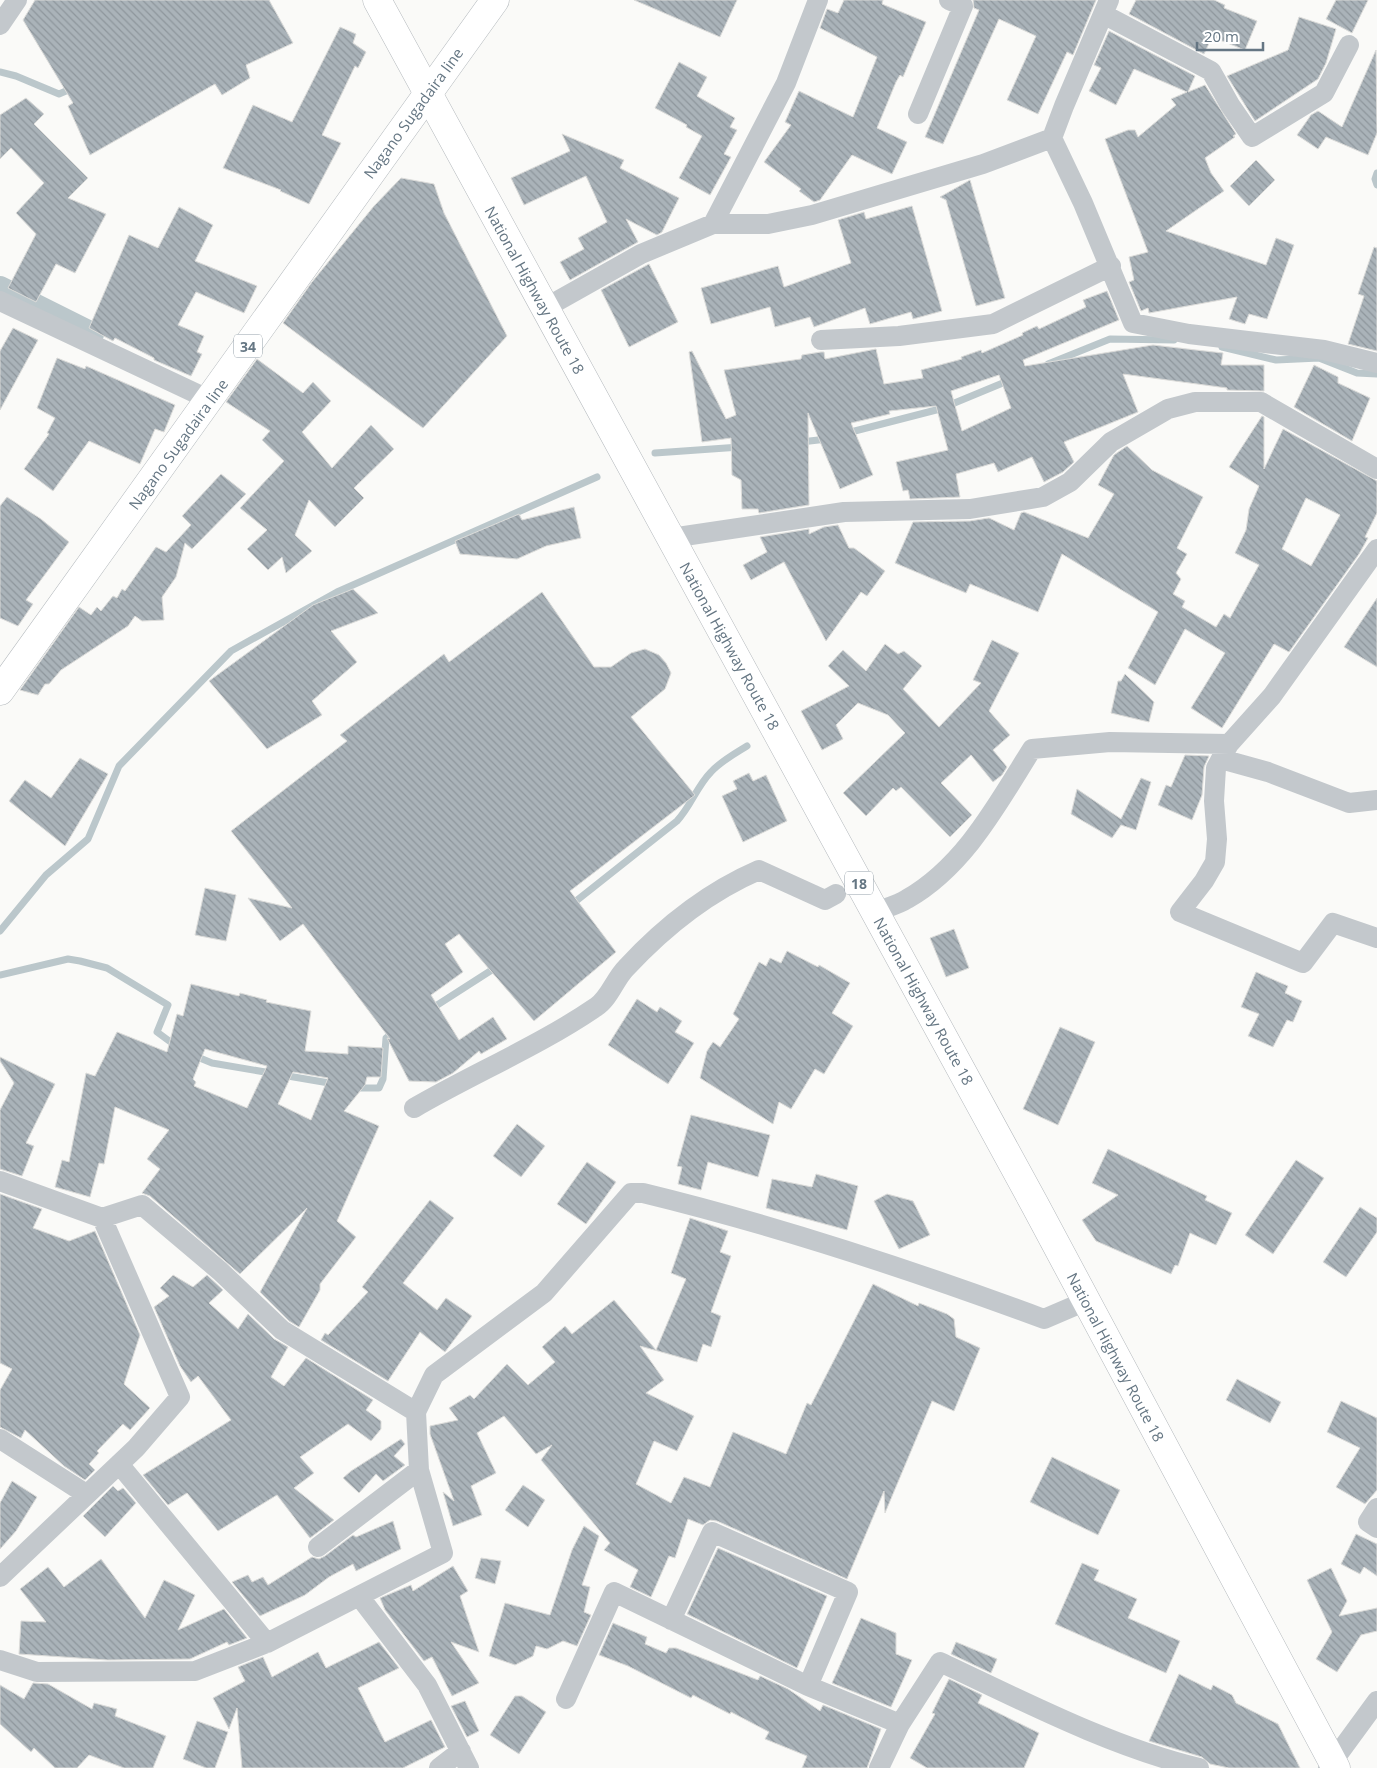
<svg xmlns="http://www.w3.org/2000/svg" width="1377" height="1768" font-family="'Open Sans',sans-serif">
  <style>
    .lines { fill: none; stroke-linecap: round; stroke-linejoin: round }
    .stream { stroke: #bbc7cb; stroke-width: 7 }
    .canal { stroke: #bbc7cb; stroke-width: 24 }
    .building { fill: url(#building-back-hatch); stroke: #dcdcda; fill-rule: evenodd }
    .primary-casing { stroke: #b5babe; stroke-width: 29 }
    .trunk-casing { stroke: #b4b9bd; stroke-width: 29 }
    .minor { stroke: #c3c8cc; stroke-width: 20 }
    .primary { stroke: #fff; stroke-width: 28 }
    .trunk { stroke: #fff; stroke-width: 28 }
    .labels { text-anchor: middle; dominant-baseline: central; stroke-width: 5; stroke-linejoin: round; paint-order: stroke }
    .shield { fill: #fff; stroke: #939fa8; stroke-width: 1 }
    .shield-label { font-size: 14px; font-weight: bold; fill: #657683 }
    .street-label { font-size: 15px; fill: #657683; stroke: #fff }
  </style>
  <defs>
    <pattern id="building-back-hatch" width="6" height="6" patternUnits="userSpaceOnUse" patternTransform="scale(1.25)"><rect width="6" height="6" fill="#aab3b9"/><path d="M-1 5l2 2M0 0l6 6M5-1l2 2" fill="none" stroke="#8e969c"/></pattern>
  </defs>
  <rect width="100%" height="100%" fill="#fafaf8"/>
  <g class="lines">
    <path class="stream" d="M0,72L16,76L59,94L73,88
      M1377,173L1375,179L1377,185
      M1222,347L1276,360L1319,358L1357,373L1377,374
      M1048,364L1110,339L1174,340
      M847,433L940,409L1010,380
      M801,442L827,439
      M655,453L740,447
      M571,905L677,821C691,806 697,786 711,772C721,761 734,754 747,746
      M0,931L46,875L88,839L119,766L231,651L337,592L597,477
      M0,975L68,959L80,961L107,968L168,1005L157,1032L176,1046
      M431,1009L498,966
      M195,1056L212,1063L271,1073
      M282,1075L335,1084
      M353,1088H379L383,1079L386,1038L394,1032"/>
    <path class="canal" d="M0,288L92,334"/>
  </g>
  <path class="building" d="M35,0H269L293,43L246,65L250,78L222,95L215,84L90,155L68,106L73,103L23,20Z
    M634,0H737L720,37Z
    M844,0H883L882,4L926,22L903,77L900,75L896,82L877,128L907,142L892,174L852,155L820,200L814,202L799,191L801,189L764,162L791,125L785,122L799,91L853,117L877,57L820,28L827,9L838,13Z
    M973,0H1096L1073,55L1067,52L1038,114L1007,100L1036,36L999,19L943,144L925,137L979,10L974,8Z
    M1136,0H1214L1225,5L1224,8L1257,21L1245,50L1212,37L1204,54L1129,14Z
    M1336,0H1368L1352,33L1326,19Z
    M1299,17L1336,29L1326,63L1318,79L1255,121L1227,76L1288,50Z
    M340,27L356,34L353,43L366,52L358,68L355,66L322,135L341,143L309,204L280,191L281,190L223,168L253,105L292,122Z
    M1109,31L1195,76L1188,92L1205,85L1236,134L1233,136L1235,137L1205,158L1211,173L1224,191L1166,231L1266,265L1276,238L1294,245L1267,319L1249,314L1245,324L1229,319L1237,297L1149,313L1148,308L1141,311L1129,282L1134,280L1129,257L1148,252L1105,139L1128,130H1135L1138,137L1176,105L1171,99L1187,92L1134,69L1116,105L1089,91L1101,68L1094,65Z
    M1376,50L1377,133L1368,155L1326,137L1318,149L1297,135L1311,115L1318,111L1342,127Z
    M679,62L707,77L697,96L735,118L730,127L737,130L724,154L731,157L710,195L679,178L702,136L686,127L687,125L655,108Z
    M26,98L44,114L34,124L88,178L68,198L106,214L75,273L56,264L36,302L8,288L36,234L16,213L44,183L11,148L0,159V115Z
    M562,134L624,160L620,168L679,198L662,232L657,235L626,219L638,242L570,280L560,262L584,249L578,238L607,222L586,176L524,205L511,178L570,151Z
    M1256,160L1275,180L1249,206L1230,186Z
    M401,178L434,184L444,213L507,336L423,428L283,323L312,282L374,206Z
    M970,180L1005,298L976,306L946,200L940,197Z
    M912,206L942,311L913,319L911,312L870,324L865,308L814,327L810,317L775,327L770,307L711,324L701,288L778,266L784,287L851,263L838,220L864,212L866,219Z
    M179,207L213,225L195,261L257,286L244,313L196,292L178,325L204,336L197,352L202,354L191,376L154,360V358L115,338L113,341L89,328L129,235L158,248Z
    M1374,247L1377,248V351L1348,344L1364,296L1358,294Z
    M649,264L678,322L629,347L601,290Z
    M1107,291L1119,320L1023,360L1025,366L1153,345L1196,350L1223,353L1221,365H1264V391L1227,390V388L1123,374L1138,412L1064,442L1074,462L1063,472L1044,482L1032,457L998,472L994,463L956,474L960,497L910,499L908,490L903,491L896,462L948,450L936,406L889,411L890,414L851,423L873,475L840,489L808,413L809,505L759,513L758,509H742L741,480L732,475L731,438L702,442L689,352L692,351L726,419L736,415L724,370L801,359L802,355L821,352H824L825,359L876,349L884,384L923,378L921,370L962,359L961,357L981,350L982,353L1023,335L1022,333L1037,326L1039,329L1086,307L1083,300ZM999,375L1011,408L962,431L951,391Z
    M13,328L38,340L0,410V351Z
    M57,358L85,369L86,366L175,405L164,432L155,429L140,464L89,441L53,491L24,469L49,434L47,433L55,418L37,408Z
    M257,359L303,393L313,382L331,401L302,432L332,468L371,425L394,449L354,488L364,498L335,527L309,500L295,535L312,551L286,573L282,557L268,570L247,549L267,530L240,508L284,461L262,440L270,431L226,402Z
    M1314,365L1338,377V383L1370,398L1352,441L1294,407Z
    M1262,416L1264,417V469L1283,429L1377,481V513L1365,537L1368,538L1359,554L1289,652L1274,644L1222,728L1191,708L1225,653L1185,629L1155,685L1128,668L1158,612L1062,554L1038,612L970,584L966,593L895,563L913,522L970,521L989,518L1014,530L1021,513L1024,512L1088,538L1114,494L1098,485L1114,455L1127,446L1152,470L1203,497L1177,548L1187,554L1176,573L1181,579L1173,594L1185,601L1182,607L1216,627L1224,614L1230,618L1259,565L1235,553L1246,530L1249,509L1259,486L1229,467ZM1306,498L1340,515L1311,566L1282,549Z
    M221,474L246,494L192,549L185,543L176,577L162,597L164,620L142,621L135,616L128,626L61,670L49,684H45L38,695L20,690L79,607L91,615L97,607L101,611L113,596L117,598L122,589L125,591L156,547L166,552L191,525L182,516Z
    M7,497L41,519L69,542L26,600L33,604L18,626L0,618V506Z
    M574,507L581,538L546,546L517,559L460,554L455,541L519,514L522,520Z
    M838,525L849,548H854L885,571L867,596L861,592L826,641L784,562L751,580L743,565L767,552L760,537L809,529V534L824,527Z
    M353,589L378,613L331,631L357,662L312,701L322,715L267,749L209,681L313,605Z
    M542,592L594,667H611L631,653L645,649L659,655L666,663L671,673L665,689L631,717L695,795L570,891L616,952L534,1021L459,934L445,944L463,972L431,995L459,1040L493,1017L507,1039L481,1054L479,1051L453,1073L436,1082L409,1081L387,1038L390,1039L303,924L280,941L248,898L292,908L231,831L347,741L340,735L444,654L449,662Z
    M1377,598V667L1344,647Z
    M992,640L1019,653L989,711L1010,735L993,750L1007,767L1002,775L993,782L971,755L941,783L972,815L950,837L901,787L896,791L893,788L866,816L843,793L905,733L888,715L858,703L836,725L843,739L822,750L801,711L849,686L828,666L843,650L866,671L885,644L898,654L904,651L922,666L903,689L939,727L981,683L973,680Z
    M1125,674L1154,702L1149,722L1111,713L1118,681H1121Z
    M1185,755L1209,756L1204,767L1202,795L1192,820L1158,805L1166,785L1171,787Z
    M80,758L108,774L65,846L9,801L25,780L51,798Z
    M749,773L753,781L766,775L787,821L743,842L722,796L737,789L733,781Z
    M1141,778L1151,782L1136,830L1121,825L1112,838L1071,814L1077,789L1121,819Z
    M205,888L236,895L226,941L195,935Z
    M954,929L969,968L946,977L930,938Z
    M787,951L818,967L819,965L850,983L832,1013L853,1026L824,1074L815,1069L791,1109L779,1102L773,1124L700,1078L707,1051L713,1042L720,1047L739,1019L733,1014L759,962L766,966L770,958L781,963Z
    M1256,972L1288,986L1285,993L1302,1001L1293,1022L1287,1020L1273,1047L1248,1036L1259,1014L1241,1007Z
    M191,984L239,996L240,993L267,1000L266,1002L311,1011L305,1051L348,1054V1046L383,1048L381,1077H367L365,1085L344,1111L379,1126L337,1221L356,1237L320,1284V1290L299,1327L289,1321L260,1292L307,1208L240,1274L150,1196L142,1193L160,1169L147,1159L169,1130L115,1107L104,1164L99,1163L90,1197L55,1187L62,1160L69,1162L86,1073L95,1076L117,1032L167,1052L177,1014L183,1016ZM205,1049L267,1066L247,1108L194,1086L196,1082L193,1079ZM293,1072L328,1078L311,1120L278,1104Z
    M637,999L657,1012L660,1007L682,1021L675,1032L694,1043L668,1084L608,1045Z
    M1060,1027L1095,1042L1058,1125L1023,1109Z
    M0,1057L55,1084L26,1143L34,1146L22,1176L0,1169V1110L14,1083L0,1061Z
    M691,1115L770,1135L758,1177L708,1162L701,1190L678,1184L682,1167L677,1166Z
    M517,1124L545,1146L521,1177L493,1156Z
    M1108,1149L1207,1196L1205,1200L1232,1213L1216,1245L1190,1233L1178,1266L1175,1265L1171,1274L1096,1241L1082,1220L1118,1195L1092,1183Z
    M1296,1160L1324,1178L1273,1254L1245,1235Z
    M587,1162L616,1182L586,1224L557,1204Z
    M816,1174L858,1186L847,1230L766,1208L772,1179L812,1187Z
    M0,1194L42,1209L33,1228L69,1241L95,1231L140,1335L124,1384L150,1408L130,1430L123,1424L97,1451L99,1453L89,1464L95,1470L85,1480L64,1466L25,1430L21,1438L0,1427V1390L12,1369L0,1363Z
    M887,1194L913,1201L930,1235L899,1249L874,1201Z
    M430,1200L454,1218L403,1283L437,1310L446,1298L472,1316L445,1352L420,1332L388,1381L321,1340L325,1333L328,1335L368,1292L362,1287Z
    M1360,1207L1377,1218V1232L1346,1277L1323,1262Z
    M690,1218L728,1231L720,1252L731,1256L711,1312L721,1316L711,1347L703,1344L697,1362L640,1346L664,1380L646,1393L694,1416L677,1451L654,1441L636,1484L671,1503L684,1477L710,1487L733,1432L786,1454L807,1403L811,1405L873,1284L918,1306L919,1303L947,1314L954,1319L956,1337L980,1348L954,1411L932,1401L885,1513L884,1491L847,1579L717,1521L710,1520L703,1525L688,1519L675,1558L669,1556L651,1597L630,1587L638,1570L604,1550L610,1543L541,1460L552,1445L536,1454L504,1416L477,1433L496,1473L471,1486L482,1515L453,1526L443,1492L454,1501L430,1434V1426L458,1420L449,1408L470,1395L474,1399L507,1364L528,1385L555,1362L542,1347L565,1326L572,1334L614,1300L656,1350L686,1279L671,1273Z
    M173,1275L193,1287L207,1275L223,1290L209,1303L238,1329L248,1314L274,1339L288,1347L271,1377L284,1386L306,1358L373,1400L366,1410L381,1421V1429L371,1441L348,1424L300,1457L314,1473L294,1488L334,1520L310,1538L277,1495L218,1531L187,1493L168,1505L143,1475L231,1420L198,1376L191,1382L180,1366L154,1307L169,1296L160,1288Z
    M1237,1379L1281,1402L1270,1423L1226,1400Z
    M1341,1401L1377,1418V1490L1365,1504L1336,1487L1360,1448L1327,1432Z
    M401,1439L405,1444L394,1456L405,1465L383,1481L376,1474L359,1493L343,1478L351,1471Z
    M1052,1457L1120,1490L1098,1535L1030,1502Z
    M12,1481L37,1497L16,1531L0,1549V1503Z
    M523,1485L545,1500L528,1527L505,1510Z
    M113,1486L118,1491L123,1488L136,1503L105,1537L83,1516Z
    M393,1521L401,1549L356,1571L353,1564L329,1577L305,1595L260,1616L232,1582L248,1575L252,1582L263,1577L268,1585L312,1557L319,1559L325,1556L353,1535L356,1537Z
    M584,1526L599,1536L582,1585L590,1587L584,1612L591,1615L577,1646L563,1641L547,1649L536,1646L533,1656L515,1665L489,1656L505,1603L550,1615L572,1550Z
    M1356,1534L1377,1544V1576L1364,1567L1360,1574L1341,1564Z
    M718,1548L827,1596L797,1668L687,1614Z
    M481,1558L501,1561L495,1584L475,1578Z
    M101,1559L145,1618L164,1580L195,1595L178,1630L224,1609L247,1638L229,1645L227,1642L190,1659L108,1660L19,1654L21,1621L46,1622L20,1589L48,1567L64,1587Z
    M1082,1563L1099,1570L1094,1580L1137,1599L1128,1618L1180,1641L1166,1673L1055,1624Z
    M453,1566L468,1591L460,1596L479,1652L451,1642L479,1683L452,1696L432,1657L424,1661L385,1610L380,1598L411,1585L413,1591Z
    M1331,1568L1347,1601L1339,1616L1377,1608V1631L1361,1635L1337,1672L1316,1659L1332,1632L1307,1580Z
    M861,1618L896,1633V1654L912,1660L891,1707L832,1683Z
    M613,1623L647,1637L645,1644L666,1653L669,1648H676L758,1680L760,1676L788,1689L820,1711L823,1705L881,1729L867,1768H802L807,1756L765,1739L769,1732L731,1712L730,1714L693,1695L691,1698L628,1666L599,1655Z
    M379,1642L399,1668L358,1688L385,1742L431,1720L445,1747L403,1768H242L237,1708L229,1729L213,1698L245,1681L238,1667L263,1657L272,1677L318,1652L326,1668Z
    M956,1642L997,1659L991,1673L951,1654Z
    M1179,1674L1211,1690L1213,1685L1232,1695L1236,1703L1278,1724L1300,1768H1229L1210,1764L1202,1757L1149,1741Z
    M949,1679L982,1695L978,1703L1039,1733L1024,1768H927L910,1758L935,1714L932,1713Z
    M33,1683L48,1684L92,1709L94,1703L117,1709L115,1716L166,1736L153,1768H124L89,1755L77,1768H55L34,1748L31,1752L0,1724V1685L24,1699Z
    M515,1696H522L546,1712L519,1754L490,1735Z
    M465,1701L479,1731L467,1737L451,1706Z
    M197,1721L228,1732L215,1768H206L183,1759Z"/>
  <g class="lines">
    <g class="primary-casing">
      <path id="primary" d="M0,691L495,0"/>
    </g>
    <g class="trunk-casing">
      <path id="trunk" d="M377,0L1035,1205L1336,1768"/>
    </g>
    <path class="minor" d="M1103,14L1211,71L1230,105L1252,137L1324,93L1349,45
      M0,25L17,0
      M918,114L963,6L949,0
      M1052,138L1064,106L1109,0
      M713,224L786,83L818,0
      M0,301L210,400
      M545,308L641,254L713,224H768L812,215L983,164L1052,138L1083,203L1133,323L1189,334L1324,350L1377,363
      M821,340L899,336L993,324L1111,266
      M671,538L844,512L970,509L1043,497L1070,482L1111,442L1168,409L1195,402H1261L1377,469
      M1377,549L1272,696L1229,744L1216,768L1214,801L1217,839L1215,862L1204,881L1180,912L1303,963L1333,923L1377,938
      M1221,759L1268,772L1349,803L1377,800
      M875,912C885,908 898,905 907,899C965,866 998,803 1032,749L1110,742L1229,744
      M414,1108C474,1073 539,1046 596,1007C609,999 615,979 626,968C664,927 708,892 759,870L825,900L836,894
      M0,1181L102,1218L142,1205L220,1271L282,1330L416,1412
      M0,1439L86,1494
      M119,1464L267,1643
      M1377,1508L1368,1522L1377,1528
      M318,1547L419,1470
      M0,1577L136,1448L180,1397L102,1218
      M359,1596L427,1685L469,1768
      M671,1620L712,1532L848,1592L808,1686
      M0,1660L37,1672L195,1671L267,1643L443,1553L419,1470L416,1412L434,1375L544,1293L631,1193H643C779,1226 912,1270 1044,1319L1086,1301
      M566,1699L614,1592L808,1686L900,1724
      M439,1768L461,1751
      M879,1768L900,1724L940,1662C1021,1700 1111,1747 1199,1768
      M1328,1768L1377,1701"/>
    <use href="#primary" class="primary"/>
    <use href="#trunk" class="trunk"/>
  </g>
  <g class="labels">
    <g class="shield">
      <rect x="234" y="334.5" width="28" height="23" rx="4"/>
      <rect x="845" y="871.5" width="28" height="23" rx="4"/>
    </g>
    <g class="shield-label">
      <text x="248" y="346">34</text>
      <text x="859" y="883">18</text>
    </g>
    <g class="street-label">
      <text transform="translate(413 113) rotate(-54)">Nagano Sugadaira line</text>
      <text transform="translate(535 290) rotate(61)">National Highway Route 18</text>
      <text transform="translate(178 444) rotate(-54)">Nagano Sugadaira line</text>
      <text transform="translate(730 646) rotate(61)">National Highway Route 18</text>
      <text transform="translate(924 1001) rotate(61)">National Highway Route 18</text>
      <text transform="translate(1116 1357) rotate(62)">National Highway Route 18</text>
    </g>
  </g>
  <path d="M1197 42v8h66v-8" fill="none" stroke="#657683" stroke-width="2.5"/>
  <text x="1204" y="42" font-size="15" fill="#657683" stroke="#ffffff" stroke-width="4" paint-order="stroke">20 m</text>
</svg>
